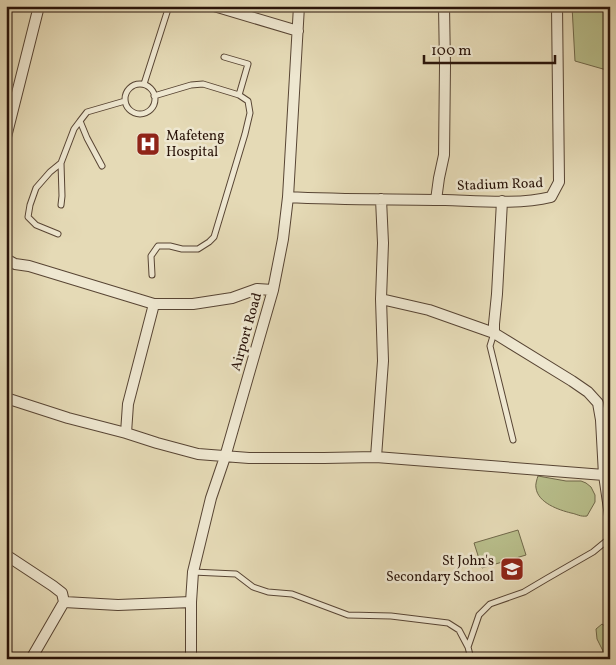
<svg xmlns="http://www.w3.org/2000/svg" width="616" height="665" font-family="Vollkorn,serif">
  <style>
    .green { fill: #b8be8b; stroke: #70684a }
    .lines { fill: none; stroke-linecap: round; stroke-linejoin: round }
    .lane-casing { stroke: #584534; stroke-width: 7 }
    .street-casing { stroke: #584534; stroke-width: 12 }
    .lane { stroke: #eee7d0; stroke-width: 5 }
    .street { stroke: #eee7d0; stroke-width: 10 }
    .labels { text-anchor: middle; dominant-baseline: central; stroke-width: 5; stroke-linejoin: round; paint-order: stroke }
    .poi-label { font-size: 14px; fill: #291309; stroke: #eee7d0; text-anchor: start }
    .street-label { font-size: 14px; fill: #291309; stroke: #eee7d0 }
  </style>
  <rect width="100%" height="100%" fill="#e5dab6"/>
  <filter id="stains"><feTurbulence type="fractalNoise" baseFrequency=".004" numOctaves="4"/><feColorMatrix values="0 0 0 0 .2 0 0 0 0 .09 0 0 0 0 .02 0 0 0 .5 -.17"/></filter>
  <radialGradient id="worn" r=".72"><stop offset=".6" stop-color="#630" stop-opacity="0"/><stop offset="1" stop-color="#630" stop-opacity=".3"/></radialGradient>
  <path class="green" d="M572,6H610V71L575,61Z
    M538,476L566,481H581L586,483L591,487L595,495V502L587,516C580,517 577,514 571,513C559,510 538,503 536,488C535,485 537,479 538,476Z
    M518,530L526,555L482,568L474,543Z
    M602,624L610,630V659H606V657L597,639L596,629Z"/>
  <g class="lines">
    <g class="lane-casing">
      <path id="lane" d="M224,57L248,64L239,95
        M125 99a15 15 0 1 1 30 0a15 15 0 1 1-30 0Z
        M144,84L169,6
        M61,163L62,196L61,205
        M102,166L87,138L80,121L87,112L125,101
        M58,234L36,225L28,217L30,205L36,188L50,172L61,163L74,129L80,121
        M152,275L151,256L158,246H170L182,249H198L209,242L214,237L245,134L250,113L248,101L239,95L203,84L191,85L154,96
        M494,333L490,346L513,440
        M193,572L236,574L253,587L268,592L292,594L348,615L391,616L448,623L459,630L468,647L471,659
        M468,647L479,615L490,604L524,592L546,579L593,552L610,538"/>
    </g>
    <g class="street-casing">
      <path id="street" d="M214,6L298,31
        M6,137L39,6
        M288,197C340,200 392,199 445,200C478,201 519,205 551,197L559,182L557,6
        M436,200L439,178L444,155L445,66L444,6
        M502,201L497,294L494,324V333L572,381L588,392L598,403L601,420L604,475L610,516
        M6,259L15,264L29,266L154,304
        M381,299L429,310L494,333
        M6,398L68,418L126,433L157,443L198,454L249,458H324L376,457L604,475
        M126,433L128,404L154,304H193L232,298L257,289L273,290
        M376,457L383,361L381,299L383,243L381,199
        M6,555L53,586L62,593L64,602L31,659
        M64,602L118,605L191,602
        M191,659V602L193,572L211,498L225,457L273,290L283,239L288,197L299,6"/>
    </g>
    <use href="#lane" class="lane"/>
    <use href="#street" class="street"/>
  </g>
  <defs>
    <g id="hospital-square" transform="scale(1.25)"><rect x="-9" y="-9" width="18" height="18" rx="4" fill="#8f2418" stroke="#eee7d0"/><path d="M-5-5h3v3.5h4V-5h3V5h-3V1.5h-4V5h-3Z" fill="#fff"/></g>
    <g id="school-square" transform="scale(1.25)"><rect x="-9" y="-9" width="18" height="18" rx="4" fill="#8f2418" stroke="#eee7d0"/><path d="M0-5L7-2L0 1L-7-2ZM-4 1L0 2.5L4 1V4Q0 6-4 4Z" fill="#fff"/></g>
  </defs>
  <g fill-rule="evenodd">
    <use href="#hospital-square" x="148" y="144"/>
    <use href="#school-square" x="512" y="569"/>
  </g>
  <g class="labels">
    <g class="poi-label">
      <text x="166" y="136">Mafeteng<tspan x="166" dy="16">Hospital</tspan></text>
      <text x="494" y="561" text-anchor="end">St John's<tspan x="494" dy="16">Secondary School</tspan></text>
    </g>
    <g class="street-label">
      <text transform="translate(500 185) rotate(-2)">Stadium Road</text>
      <text transform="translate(247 332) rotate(-74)">Airport Road</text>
    </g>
  </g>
  <rect width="616" height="665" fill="none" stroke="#e5dab6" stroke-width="25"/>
  <rect x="8" y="8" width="601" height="650" fill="none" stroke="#291309" stroke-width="2.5"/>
  <rect x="12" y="12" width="591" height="640" fill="none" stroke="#291309"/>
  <path d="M424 55v8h131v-8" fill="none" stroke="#291309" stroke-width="2.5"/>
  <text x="431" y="55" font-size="15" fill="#291309" stroke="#eee7d0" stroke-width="4" paint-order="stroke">100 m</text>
  <rect width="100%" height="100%" filter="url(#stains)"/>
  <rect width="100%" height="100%" fill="url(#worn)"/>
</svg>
